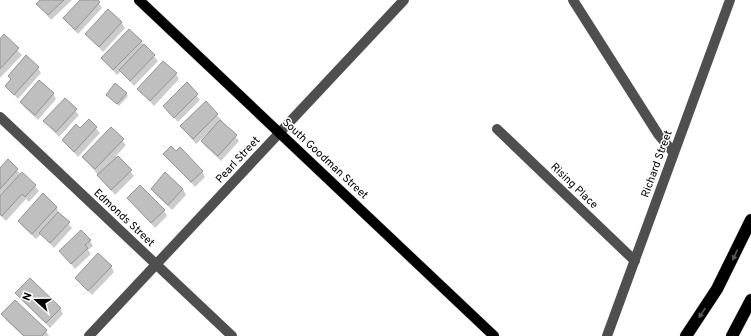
<svg xmlns="http://www.w3.org/2000/svg" width="751" height="336" font-family="Overpass,sans-serif">
  <style>
    .shadow { fill: #0003 }
    .building { fill: #bfbfbf; stroke: #939393 }
    .lines { fill: none; stroke-linecap: round; stroke-linejoin: round }
    .major-casing { stroke: #dbdbdb; stroke-width: 11 }
    .highway-casing { stroke: #dbdbdb; stroke-width: 13 }
    .minor { stroke: #4f4f4f; stroke-width: 10 }
    .major { stroke: #000; stroke-width: 10 }
    .highway { stroke: #000; stroke-width: 12 }
    .oneway { fill: #595959 }
    .labels { text-anchor: middle; dominant-baseline: central; stroke-width: 3; stroke-linejoin: round; paint-order: stroke }
    .street-label { font-size: 11px; fill: #000; stroke: #fff }
  </style>
  <rect width="100%" height="100%" fill="#fff"/>
  <path class="shadow" d="M42,0H72L51,20L38,4Z
    M81,0H96L102,8L78,34L64,19Z
    M121,22L125,28L103,52L86,34Z
    M4,36L22,55L0,78V41Z
    M141,42L158,61L134,86L121,71L117,75L102,58Z
    M38,68L41,73L18,99L6,86L11,81L9,76Z
    M176,74L179,79L154,106L139,89Z
    M187,84L200,100L178,122L164,106Z
    M53,93L56,99L38,120L24,107L21,102Z
    M126,93L128,96L119,106L107,95Z
    M65,99L79,115L59,137L44,121Z
    M206,102L239,141L221,161L205,146L202,141L209,134L208,133L196,144L181,126Z
    M89,120L100,133L78,157L63,140L80,130Z
    M111,128L126,145L116,156L134,176L115,195L83,157Z
    M164,154L202,171L205,177L195,187Z
    M8,161L21,175L22,174L35,186L39,191L29,202L26,199L6,221L0,215V169Z
    M166,174L183,189L186,195L172,210L155,194L152,189Z
    M43,195L57,208L59,214L72,228L54,248L41,234L36,239L22,226L19,221Z
    M128,198L164,210L167,216L155,228Z
    M90,241L93,246L88,250L91,254L75,269L61,251Z
    M111,266L114,272L92,295L76,278Z
    M17,293L60,308L63,314L50,328L20,298Z
    M15,301L46,331L49,336H23L6,320L3,314Z"/>
  <path class="building" d="M40,0H64L48,15L36,4Z
    M80,0H98L100,2L75,30L63,18Z
    M108,9L122,22L99,47L85,34Z
    M129,29L142,41L113,70L101,58Z
    M4,34L19,48L0,69V39Z
    M144,44L155,55L130,81L119,70Z
    M26,55L39,67L14,95L5,86L11,79L8,76Z
    M163,61L177,73L150,101L137,89Z
    M39,80L54,93L35,115L20,102Z
    M187,82L198,94L174,118L163,106Z
    M115,83L127,93L117,104L106,95Z
    M65,98L77,109L56,132L43,121Z
    M206,101L218,114L193,139L180,126Z
    M89,119L97,127L74,152L62,140L76,124L80,128Z
    M220,120L237,135L218,156L201,141Z
    M111,127L124,139L95,169L82,157Z
    M171,146L176,151L180,147L203,171L191,182L163,154Z
    M118,156L132,170L111,190L97,175Z
    M8,159L18,169L0,189V168Z
    M22,172L36,185L25,197L22,194L2,216L0,214V196Z
    M165,172L183,189L168,205L151,189Z
    M140,185L165,210L151,223L127,198Z
    M43,193L57,207L32,234L18,221Z
    M58,212L70,222L50,243L39,233Z
    M81,230L91,240L85,245L88,248L71,264L59,251Z
    M98,253L112,266L88,291L75,278Z
    M30,278L61,308L46,323L15,293Z
    M15,300L47,330L42,336H24L1,314Z"/>
  <g class="lines">
    <g class="major-casing">
      <path id="major" d="M139,0L494,336"/>
    </g>
    <g class="highway-casing">
      <path id="highway" d="M686,336L717,289L751,220
        M732,336L751,300"/>
    </g>
    <path class="minor" d="M573,0L658,134L673,152
      M0,117L232,336
      M497,129L635,261
      M89,336L404,0
      M607,336L730,0"/>
    <use href="#major" class="major"/>
    <use href="#highway" class="highway"/>
  </g>
  <defs><path id="oneway-solid" d="M-6-.8H1V-3.2L6.5 0L1 3.2V.8H-6Z"/></defs>
  <g class="oneway">
    <use href="#oneway-solid" transform="translate(735 255) rotate(115)"/>
    <use href="#oneway-solid" transform="translate(702 313) rotate(124)"/>
  </g>
  <g class="labels">
    <g class="street-label">
      <text transform="translate(325 159) rotate(43)">South Goodman Street</text>
      <text transform="translate(238 160) rotate(-47)">Pearl Street</text>
      <text transform="translate(657 164) rotate(-70)">Richard Street</text>
      <text transform="translate(574 186) rotate(44)">Rising Place</text>
      <text transform="translate(124 218) rotate(43)">Edmonds Street</text>
    </g>
  </g>
  <g transform="translate(36 300) rotate(291)" stroke="#ffffff" stroke-width="3" paint-order="stroke">
  <path d="M0-3L7 15L0 10L-7 15Z" fill="#000000"/>
  <text y="-6" font-size="11" font-weight="bold" text-anchor="middle" fill="#000000">N</text>
  </g>
</svg>
